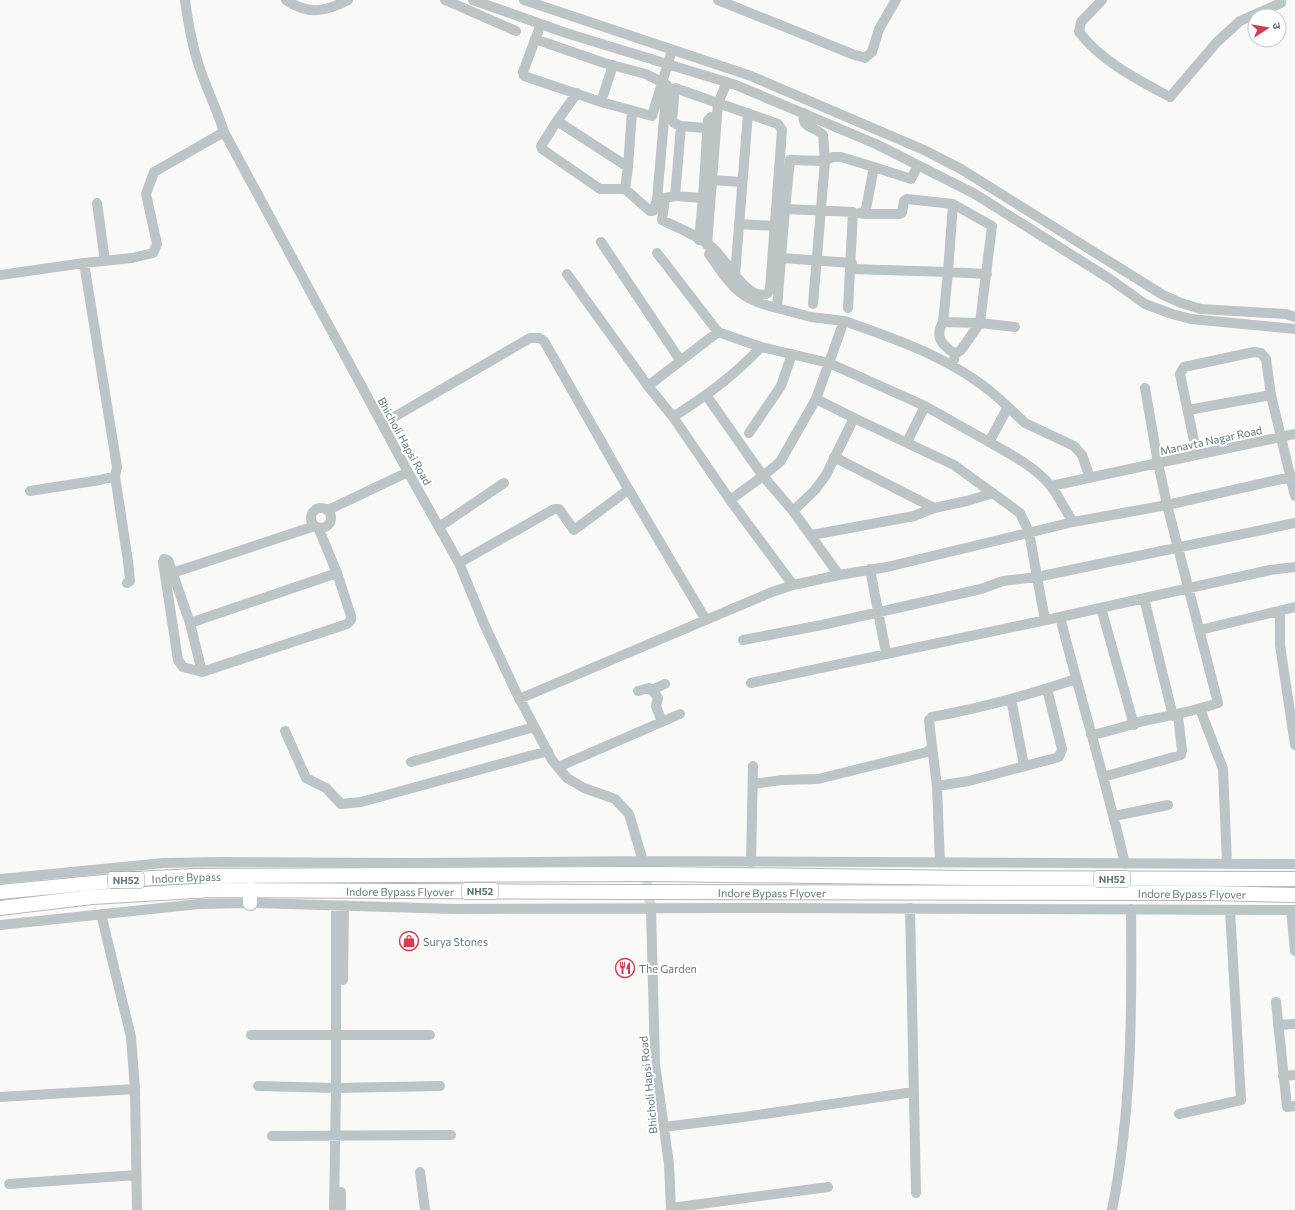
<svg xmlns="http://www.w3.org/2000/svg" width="1295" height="1210" font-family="Commissioner,'Noto Sans Devanagari',sans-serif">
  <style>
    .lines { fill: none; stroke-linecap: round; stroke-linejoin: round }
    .minor-tunnel { stroke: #d4d9d8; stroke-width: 10; stroke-dasharray: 10 5; stroke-linecap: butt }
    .highway-casing { stroke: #b1b8b9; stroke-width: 16 }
    .minor { stroke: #bdc4c5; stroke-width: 10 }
    .highway { stroke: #fff; stroke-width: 14 }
    .highway-bridge-casing { stroke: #b1b8b9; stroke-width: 16; stroke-linecap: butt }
    .highway-bridge { stroke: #fff; stroke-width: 14 }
    .labels { text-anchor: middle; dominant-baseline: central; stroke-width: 4; stroke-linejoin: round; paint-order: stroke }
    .shield { fill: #fff; stroke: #92a0a1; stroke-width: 1 }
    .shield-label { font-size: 10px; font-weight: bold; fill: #637879 }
    .street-label { font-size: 11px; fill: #637879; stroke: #fff }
    .poi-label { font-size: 11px; fill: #637879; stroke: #fff; text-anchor: start }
  </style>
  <rect width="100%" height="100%" fill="#f9f9f8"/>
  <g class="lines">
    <path class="minor-tunnel" d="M644,867L651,908"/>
    <g class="highway-casing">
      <g id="highway">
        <path d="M654,874L971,878L1295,879"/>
        <path d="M250,889V903"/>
        <path id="s1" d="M0,892L135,879L195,876L633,874"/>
        <path id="s2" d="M654,892L1212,893L1295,895"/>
        <path id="s3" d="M0,908L92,897L213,890L634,892"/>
      </g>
    </g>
    <path class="minor" d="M185,0C188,22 192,45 199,66C206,88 217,109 224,132L408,472L459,563L485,626L516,692L552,760L567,778L584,788L615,799L629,814L643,861
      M286,0C308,15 325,12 348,0
      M445,0L516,31
      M473,0L566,33L736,85L876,144L975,194L1110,279L1145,304L1172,314L1191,319L1295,329
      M524,0L751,76L924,150L961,169L1163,295L1181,303L1201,309L1286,314L1295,317
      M718,0L852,54L865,58L872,52L879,29L896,0
      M1102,0L1081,22L1079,32C1101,61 1138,80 1170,97L1217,42L1240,21L1281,3V0
      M541,24L523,72L524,76L601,102L652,116L672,50
      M535,39L604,63L646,74L667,85L657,200L653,211H650L625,189L628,167L557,121L577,93
      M601,102L613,65
      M804,113C800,129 816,126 823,135L825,161L813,304
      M557,121L541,146L542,149L600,189H625
      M681,126L675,196L703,198L699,240
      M628,167L632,111
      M874,167L911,179L918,165
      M712,180L742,182
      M675,196L665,198L662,220C678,228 700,236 714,249C725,258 749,305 768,293L770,289L782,130L778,124L675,88L672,120L674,123L681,126L716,129
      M703,198L708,120L711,117L717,116
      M97,203L105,261
      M953,204L992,226L980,323L961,350L955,354
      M785,209L790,160L825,161L832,157H841L874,167L865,214L859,213
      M739,224L775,226
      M601,242L680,360
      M707,245L718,103L727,82
      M709,254C731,285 737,299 777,308
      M782,258L852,263
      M851,269L948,272L953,204L907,199L904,201L902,213L899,214H865
      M567,274L648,386L673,417C706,396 734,376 761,347L829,363L925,406
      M0,275L84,263L132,258L153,253L157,244L146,194L154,172L224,132
      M735,276L748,113
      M844,321L811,317L777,308L785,209L853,212L848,308
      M943,322L980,323L1015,327
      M718,332L761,347
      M954,360L955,354C942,345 934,337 943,322L948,272L987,274
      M648,386L718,332L657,253
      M706,395L763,476L730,500L793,585
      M1008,407L1025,423L1074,446L1082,455L1090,478
      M1188,410L1271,395
      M673,417L730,500
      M854,418L954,465L1020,513L1029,532L1037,577L1295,523
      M382,424L530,338H539L544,341L626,485L706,620
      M749,433L781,386L792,354
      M1295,434L1158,463L1167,505L1295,476
      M907,442L925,406L989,442
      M1197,455L1180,374L1184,367L1254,352L1261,353L1266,359L1271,395L1295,496
      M834,457L934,508
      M115,476L128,561L130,581L127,583
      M1051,486L1158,463L1145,388
      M30,491L100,480L115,476L117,467L84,263
      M311 518a10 10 0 1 1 20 0a10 10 0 1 1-20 0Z
      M328,510L408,472
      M793,511L763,476L780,462L816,399
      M1073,522L1167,505L1218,703C1195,711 1172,715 1148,720C1129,724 1110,732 1091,735
      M439,527L504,483
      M812,535L914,516L934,508L967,501L993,493
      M459,563L554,509H559L574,530L628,490
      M870,569L886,653
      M172,573L315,526
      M1144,598L1173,716
      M1101,608L1134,725
      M1280,611V645L1295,745
      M1060,617C1081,700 1106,781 1125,864
      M190,623L337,573
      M1200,630L1295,607
      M743,640L822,625L981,589L1003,581L1037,577L1045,620
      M202,672L183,667L178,660L163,562L164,559L168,560L190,623L202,672L347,624L351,620V616L337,573L318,527
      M751,683L1060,617L1270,570L1295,567
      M651,690L665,684
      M638,691L649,688L654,692L658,698L656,706L662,722
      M519,699L772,592L793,585L839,575L793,511L815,490L826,475L854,418L816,399L844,321C902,341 963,362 1008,407L989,442C1010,454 1034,466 1050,485C1059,496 1065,510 1073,522L887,567L839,575
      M1011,699L1024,765
      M1200,709L1223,769L1227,864
      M285,731L306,778L326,788L341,804L361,802L548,751
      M932,747L937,786L940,863
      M411,762L534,727
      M558,767L680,714
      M1103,777L1181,755L1182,750L1178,716
      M753,784L782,780L818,779L927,752L932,747L929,720L932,717C981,708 1029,695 1076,679
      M937,786L969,781L1059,757L1062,749L1047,689
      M1114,816L1168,805
      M751,863L753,766
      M0,879L163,863L222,862L416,863L643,861L1295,864
      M651,908L655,1064L669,1164L671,1210
      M910,908L916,1193
      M1291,910L1295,951
      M101,914L131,1037L135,1089L137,1210
      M0,925L199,904L250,903L455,909L730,908L1295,910
      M343,980L344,906
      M1276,1002L1287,1107L1295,1106
      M1278,1025L1295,1024
      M251,1035H430
      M1283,1076L1295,1075
      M258,1086L336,1088L440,1086
      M0,1097L135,1089
      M1179,1114L1241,1100L1230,910
      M664,1127L744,1117L913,1092
      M272,1136L451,1135
      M420,1172L425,1210
      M9,1184L136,1175
      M671,1208L828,1187
      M334,1210L336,1088V906
      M341,1210V1192
      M1112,1210C1132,1111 1132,1010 1131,909"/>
    <use href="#highway" class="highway"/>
    <g class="highway-bridge-casing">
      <path id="highway-bridge" d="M633,874H654
        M634,892H654"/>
    </g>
    <use href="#highway-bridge" class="highway-bridge"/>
  </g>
  <defs>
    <g id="shop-ring" transform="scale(1)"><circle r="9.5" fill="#fff" stroke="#d23f52" stroke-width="1.5"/><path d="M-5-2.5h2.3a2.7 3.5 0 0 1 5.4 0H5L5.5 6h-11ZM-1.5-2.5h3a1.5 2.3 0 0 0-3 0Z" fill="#d23f52"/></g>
    <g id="restaurant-ring" transform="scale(1)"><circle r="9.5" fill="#fff" stroke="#d23f52" stroke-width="1.5"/><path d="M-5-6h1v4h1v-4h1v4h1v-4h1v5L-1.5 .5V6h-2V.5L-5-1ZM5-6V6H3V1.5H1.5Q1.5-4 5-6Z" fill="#d23f52"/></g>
  </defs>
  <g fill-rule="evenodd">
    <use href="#shop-ring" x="409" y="941"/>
    <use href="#restaurant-ring" x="625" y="968"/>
  </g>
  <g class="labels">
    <g class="shield">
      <rect x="1094" y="871" width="36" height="16" rx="3"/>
      <rect x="108" y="872" width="36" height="16" rx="3"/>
      <rect x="462" y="883" width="36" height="16" rx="3"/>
    </g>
    <g class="shield-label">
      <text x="1112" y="879">NH52</text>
      <text x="126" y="880">NH52</text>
      <text x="480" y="891">NH52</text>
    </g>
    <g class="street-label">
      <text transform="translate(1211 440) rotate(-12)">Manavta Nagar Road</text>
      <text transform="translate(405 441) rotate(61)">Bhicholi Hapsi Road</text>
      <text stroke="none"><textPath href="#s1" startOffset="187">Indore Bypass</textPath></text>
      <text stroke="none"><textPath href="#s3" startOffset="401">Indore Bypass Flyover</textPath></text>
      <text stroke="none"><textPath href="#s2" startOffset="118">Indore Bypass Flyover</textPath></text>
      <text stroke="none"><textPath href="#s2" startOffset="538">Indore Bypass Flyover</textPath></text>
      <text transform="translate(648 1085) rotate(-96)">Bhicholi Hapsi Road</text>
    </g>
    <g class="poi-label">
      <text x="423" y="941">Surya Stones</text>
      <text x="639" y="968">The Garden</text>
    </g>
  </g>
  <g transform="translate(1267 28) rotate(78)"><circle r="19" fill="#ffffff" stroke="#c1c9c9"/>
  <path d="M0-3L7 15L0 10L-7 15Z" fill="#d23f52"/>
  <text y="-6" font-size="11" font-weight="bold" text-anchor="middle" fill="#637879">उ</text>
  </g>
</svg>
